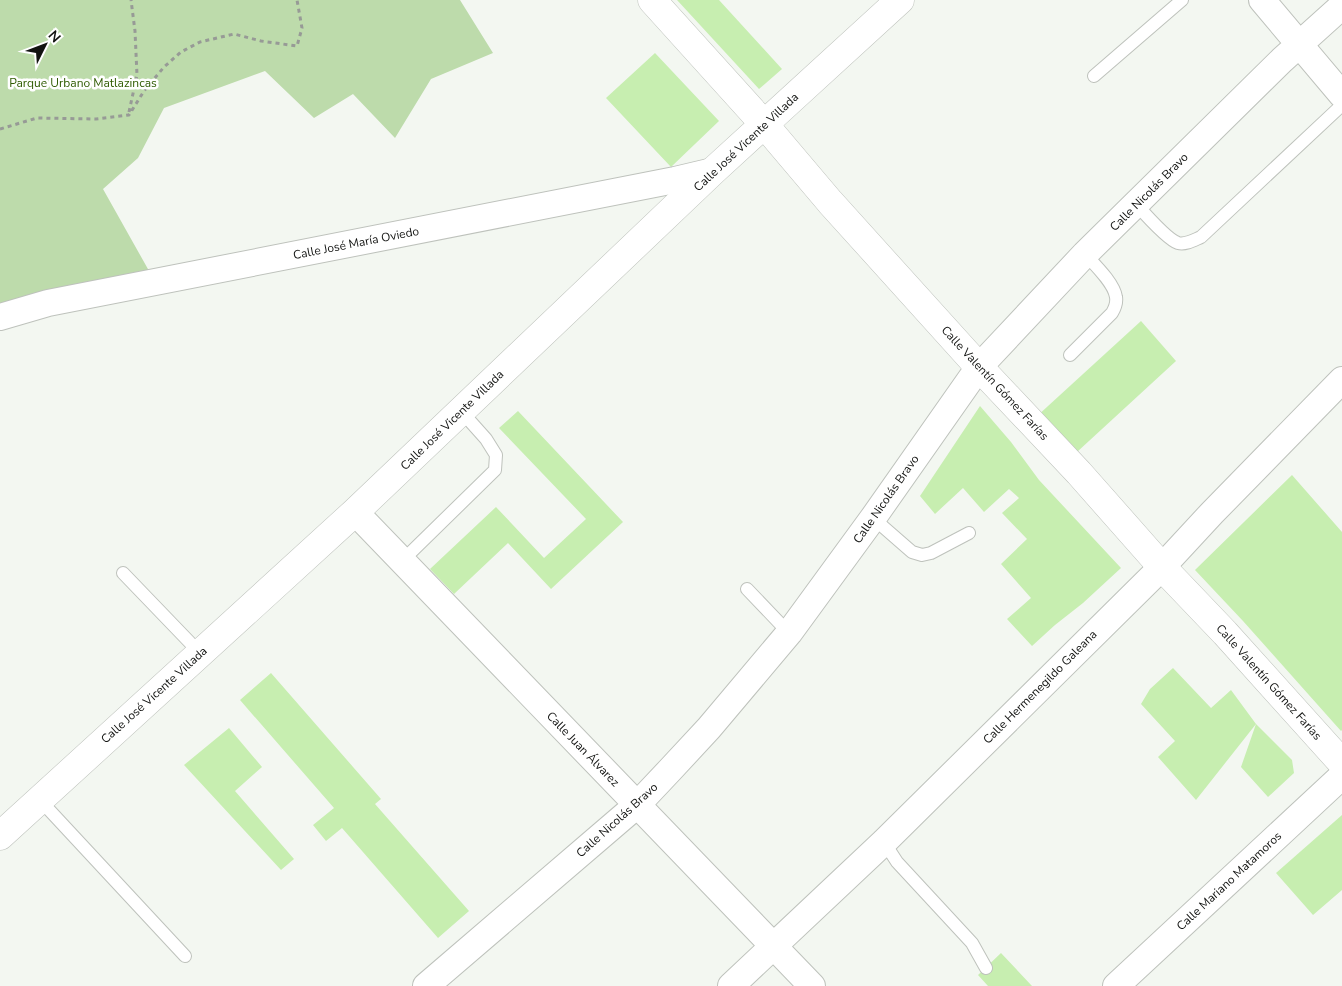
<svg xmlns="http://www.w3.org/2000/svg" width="1342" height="986" font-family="'Nunito Sans',sans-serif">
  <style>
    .green { fill: #bddbab }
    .building { fill: #c7eeb0 }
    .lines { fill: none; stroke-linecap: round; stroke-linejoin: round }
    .lane-casing { stroke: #bec2bc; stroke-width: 14 }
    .street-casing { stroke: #bec2bc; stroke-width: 28 }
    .secondary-casing { stroke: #bec2bc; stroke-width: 29 }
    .path { stroke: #979a96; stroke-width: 3; stroke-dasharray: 4 4; stroke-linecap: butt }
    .lane { stroke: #fff; stroke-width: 12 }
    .street { stroke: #fff; stroke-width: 26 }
    .secondary { stroke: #fff; stroke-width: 28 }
    .labels { text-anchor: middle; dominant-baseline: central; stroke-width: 5; stroke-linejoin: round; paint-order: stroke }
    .park-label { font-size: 12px; fill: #2f5b02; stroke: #fff }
    .street-label { font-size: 12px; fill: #121311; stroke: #fff }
  </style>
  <rect width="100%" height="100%" fill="#f3f7f1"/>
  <path class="green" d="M0,0H460L493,53L431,79L395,138L353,94L314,118L265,71L164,108L138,158L103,189L153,278L0,309Z"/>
  <path class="building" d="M677,0H719L782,69L759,89Z
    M655,53L719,121L671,167L606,98Z
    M1141,321L1176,361L1077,452L1036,417Z
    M980,406L1011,442L1039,480L1121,568L1083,603L1055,625L1032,646L1007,619L1031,598L1001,564L1027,539L1002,513L1019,498L1009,489L984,512L963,488L935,514L920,496Z
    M518,411L623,522L551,589L508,543L454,594L430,569L496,507L544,558L586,519L499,428Z
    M1292,475L1342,532V730L1341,731L1243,621L1195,570Z
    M1173,668L1211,708L1231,690L1256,724L1292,760L1294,773L1268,797L1241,767L1256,724L1196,800L1158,757L1175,741L1141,704L1150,689Z
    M271,673L381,799L375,804L469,911L438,938L342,828L326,841L313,825L334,808L240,700Z
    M229,728L262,767L235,791L294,859L281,870L184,765Z
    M1342,815V890L1313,915L1276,873Z
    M1001,953L1032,986H988L978,975Z"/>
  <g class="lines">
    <g class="lane-casing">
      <path id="lane" d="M1094,76L1182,0
        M1136,204C1144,213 1168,240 1178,243C1186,245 1194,240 1201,237L1342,105
        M1070,355L1112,313C1115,308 1117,303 1116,297C1114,283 1095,265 1085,254
        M873,518L912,552L922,555L931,553L969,533
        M402,561L495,470L496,455L486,439L461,411
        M123,573L200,653
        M747,589L789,633
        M39,799L185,956
        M884,842L897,862L972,943L986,968"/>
    </g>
    <g class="street-casing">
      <path id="street" d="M1262,0L1342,95
        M0,317L48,303L675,180L713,171
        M355,512L812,986
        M426,986L637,805L670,770L709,728L789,633L873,518L979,367L1085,254L1282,60L1342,6
        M731,986L884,842L1162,567L1212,513L1342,380
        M1116,986L1342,776"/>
    </g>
    <g class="secondary-casing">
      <path id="secondary" d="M652,0L764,124L830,202L979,367L1079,473L1162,567L1225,633L1342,763
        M0,836L355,512L713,171L900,0"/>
    </g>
    <path class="path" d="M129,112L137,75L135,31L131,0
      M0,129L37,118L96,119L129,115L144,91L164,67L181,52L200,42L234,34L261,41L297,46L302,28L297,0"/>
    <use href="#lane" class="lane"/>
    <use href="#street" class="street"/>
    <use href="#secondary" class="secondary"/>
  </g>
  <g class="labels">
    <g class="park-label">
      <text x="83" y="83">Parque Urbano Matlazincas</text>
    </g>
    <g class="street-label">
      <text transform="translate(746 142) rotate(-43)">Calle José Vicente Villada</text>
      <text transform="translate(1149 192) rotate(-45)">Calle Nicolás Bravo</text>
      <text transform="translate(356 243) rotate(-11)">Calle José María Oviedo</text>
      <text transform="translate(995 383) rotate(47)">Calle Valentín Gómez Farías</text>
      <text transform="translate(452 420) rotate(-44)">Calle José Vicente Villada</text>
      <text transform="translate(886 499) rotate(-55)">Calle Nicolás Bravo</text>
      <text transform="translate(1269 682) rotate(48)">Calle Valentín Gómez Farías</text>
      <text transform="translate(1040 687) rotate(-45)">Calle Hermenegildo Galeana</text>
      <text transform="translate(154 695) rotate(-42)">Calle José Vicente Villada</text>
      <text transform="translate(583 749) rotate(46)">Calle Juan Álvarez</text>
      <text transform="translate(617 820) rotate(-42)">Calle Nicolás Bravo</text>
      <text transform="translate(1229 881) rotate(-43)">Calle Mariano Matamoros</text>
    </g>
  </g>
  <g transform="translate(45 45) rotate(48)" stroke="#ffffff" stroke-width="4" paint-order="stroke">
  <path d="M0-4L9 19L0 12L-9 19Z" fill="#121311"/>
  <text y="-8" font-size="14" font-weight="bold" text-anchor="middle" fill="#121311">N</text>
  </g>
</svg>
